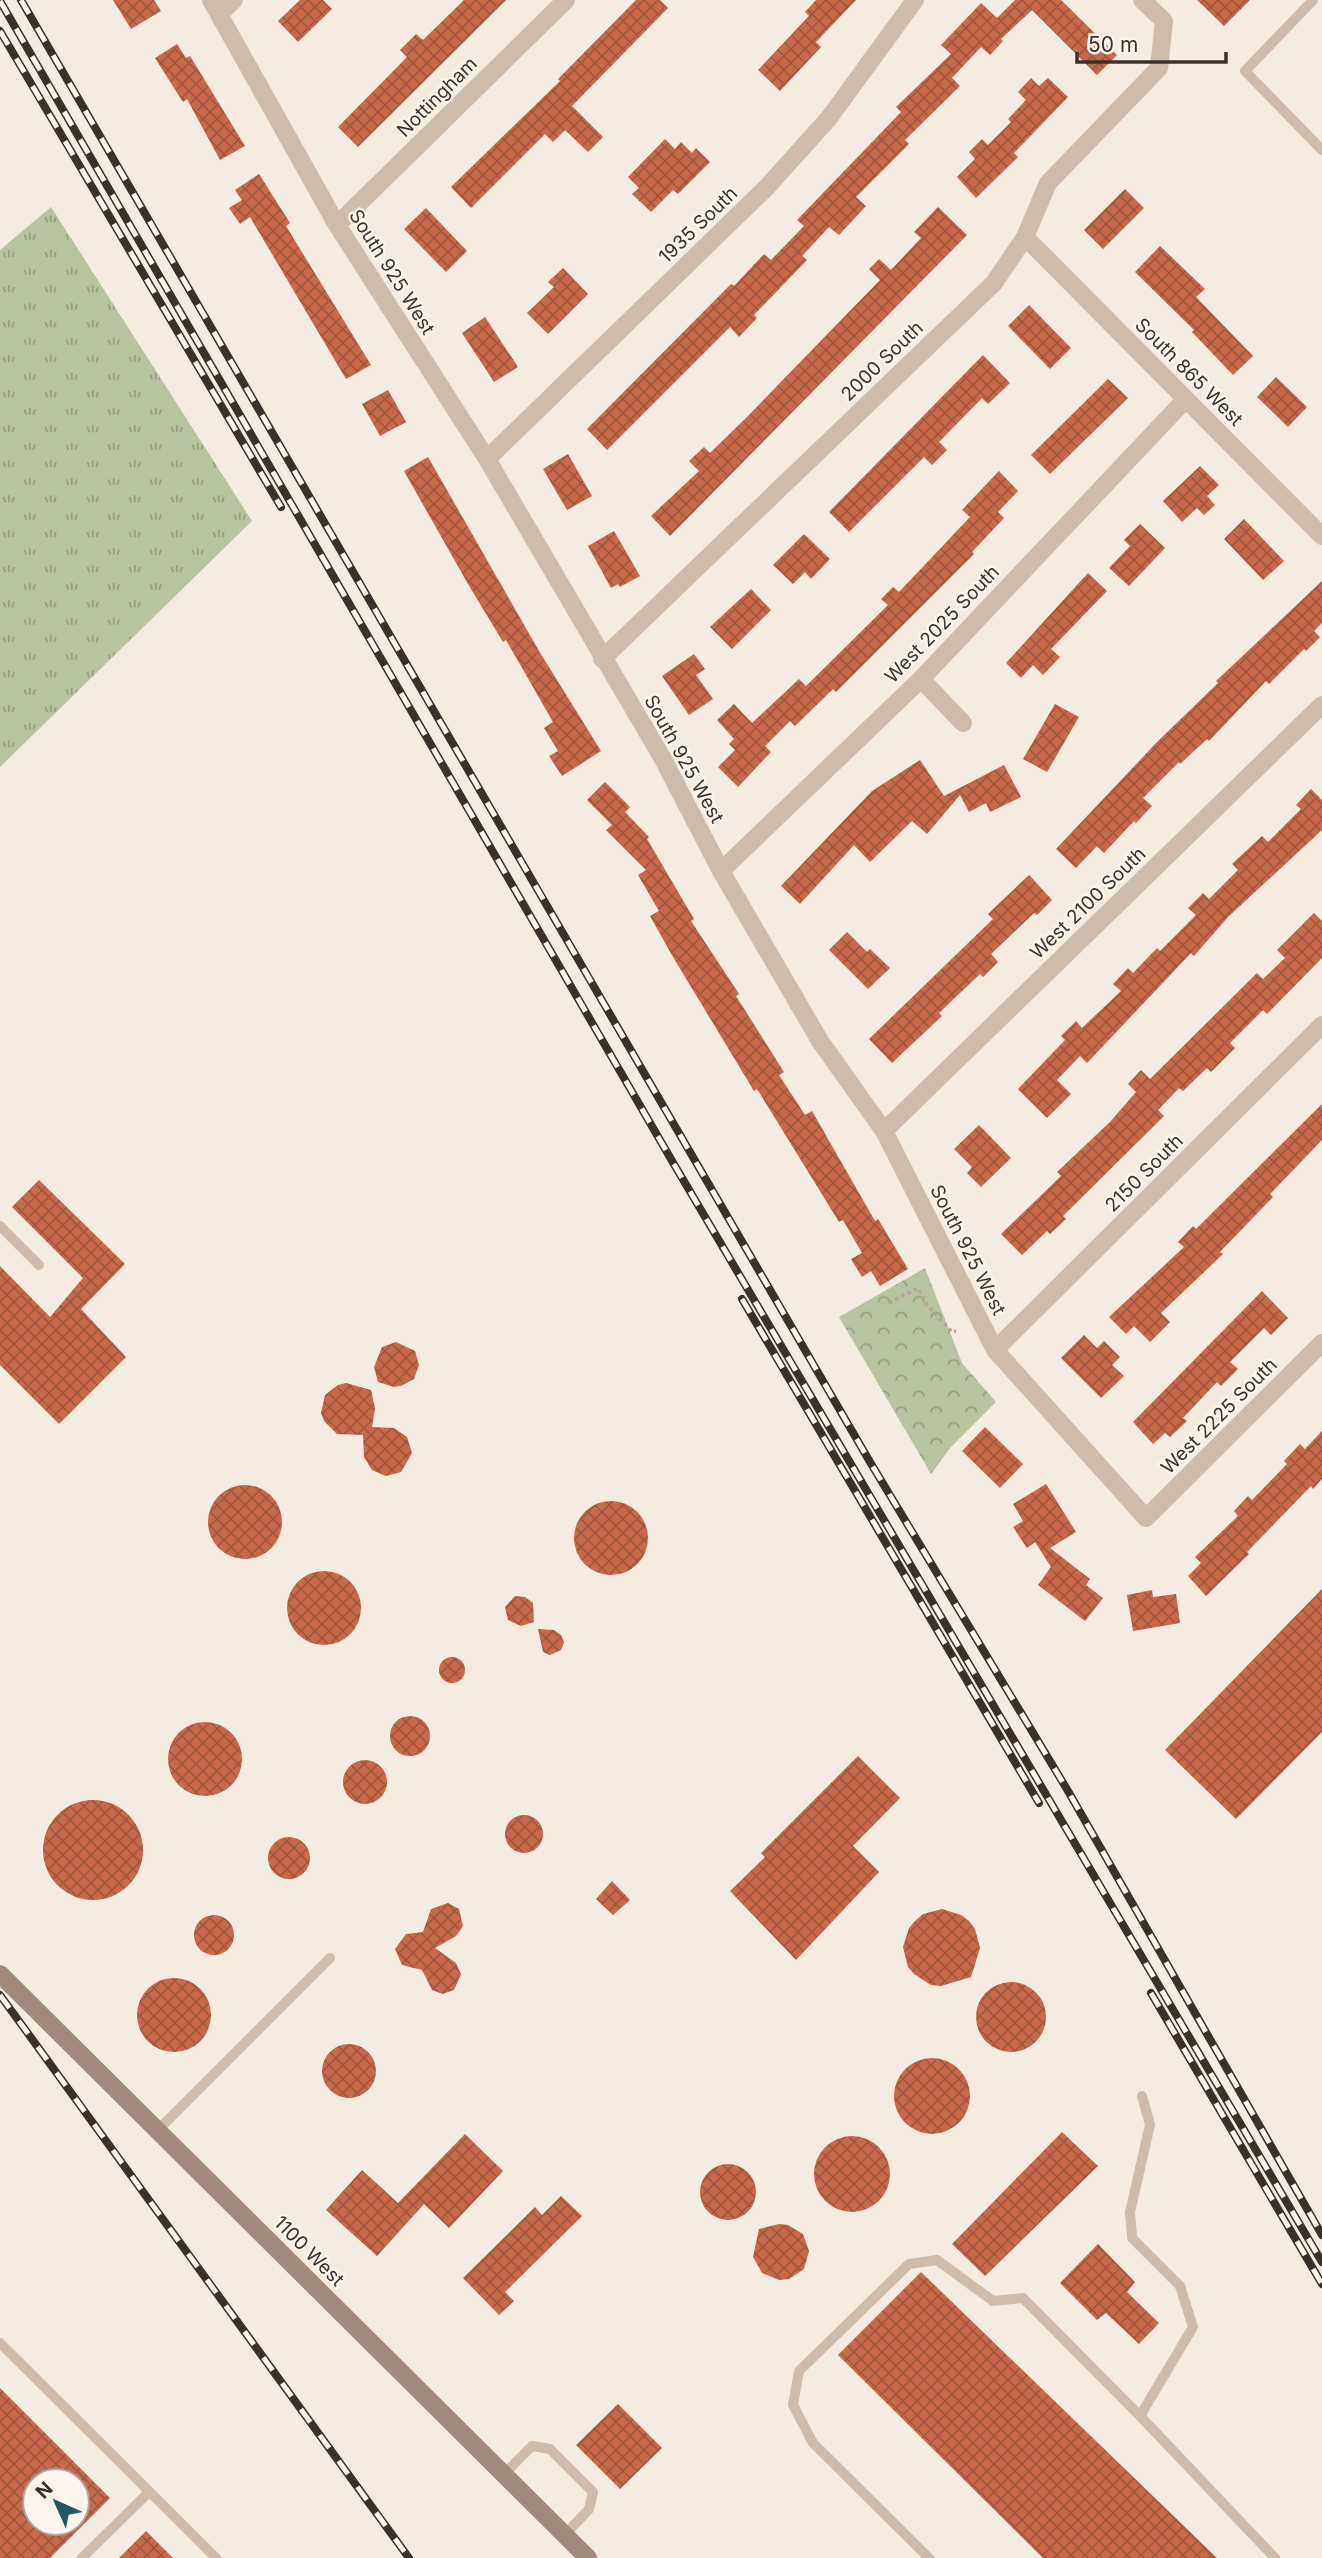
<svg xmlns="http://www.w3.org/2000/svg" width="1322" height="2558" font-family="Inter,sans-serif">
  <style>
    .grass { fill: url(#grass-tufts) }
    .forest { fill: url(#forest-crowns) }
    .building { fill: url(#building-cross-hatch); fill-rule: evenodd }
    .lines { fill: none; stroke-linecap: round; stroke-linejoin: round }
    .path { stroke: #b9a596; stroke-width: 3.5; stroke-dasharray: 3.5 3.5; stroke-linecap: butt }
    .lane { stroke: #cdbbac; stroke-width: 10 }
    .street { stroke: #cdbbac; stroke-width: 18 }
    .secondary { stroke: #a18a7d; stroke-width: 18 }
    .rail-casing { stroke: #3b302b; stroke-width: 8 }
    .rail { stroke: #fbf5ee; stroke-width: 5; stroke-dasharray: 16; stroke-linecap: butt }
    .labels { text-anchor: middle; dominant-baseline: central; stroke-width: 5; stroke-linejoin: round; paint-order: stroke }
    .street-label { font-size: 19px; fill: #3b302b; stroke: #fbf5ee }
  </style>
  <defs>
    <pattern id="grass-tufts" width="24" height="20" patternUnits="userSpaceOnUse" patternTransform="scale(1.75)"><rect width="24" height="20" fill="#b8c4a0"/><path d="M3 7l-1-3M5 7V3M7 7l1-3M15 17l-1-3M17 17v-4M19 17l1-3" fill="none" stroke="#97a083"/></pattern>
    <pattern id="forest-crowns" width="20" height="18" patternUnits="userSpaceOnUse" patternTransform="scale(1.75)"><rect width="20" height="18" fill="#b8c4a0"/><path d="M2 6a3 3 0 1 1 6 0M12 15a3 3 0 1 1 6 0" fill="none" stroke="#97a083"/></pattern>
    <pattern id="building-cross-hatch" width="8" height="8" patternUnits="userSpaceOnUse" patternTransform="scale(1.75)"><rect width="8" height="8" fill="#c8694b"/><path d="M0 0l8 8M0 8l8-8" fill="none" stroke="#a4573f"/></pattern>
  </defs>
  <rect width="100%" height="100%" fill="#f4ebe1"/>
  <path class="grass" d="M51,207L252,521L0,767V250Z"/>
  <path class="forest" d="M925,1268L962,1363L996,1402L951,1447L931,1474L839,1317Z"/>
  <path class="building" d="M113,0H154L161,11L131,29Z
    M300,0H323L332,9L298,42L278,21Z
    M464,0H506L358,147L338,127L407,57L400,50L416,34L423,40Z
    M636,0H660L668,8L572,106L603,137L588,152L565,130L553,142L545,134L471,208L451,187L560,81L558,79Z
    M816,0H856L816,42L821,47L780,91L758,70L809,16L805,12Z
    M1015,0H1061L1117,55L1097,75L1032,10L1001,39L1003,41L990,55L981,47L952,78L960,86L905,140L909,144L856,197L866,206L839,235L829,227L802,256L807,260L754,315L757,318L739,337L730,327L607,450L587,429L731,284L734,286L764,254L771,260L804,226L797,220L901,112L896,107L951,54L941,45L981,3L997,18Z
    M1197,0H1250L1224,26Z
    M177,44L186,58L190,56L245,146L220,160L187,99L183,102L155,58Z
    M1031,78L1039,86L1048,78L1068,97L1014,153L1018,157L976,198L957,177L975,159L969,152L982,139L988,145L1011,122L1008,119L1026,100L1018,92Z
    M665,139L675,149L681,142L692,153L696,148L710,162L678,194L673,190L651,212L632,194L639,188L628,177Z
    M259,174L290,223L286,226L371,365L346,379L250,217L240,224L229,208L242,200L235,190Z
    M1125,189L1144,208L1103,249L1084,230Z
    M938,207L967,235L670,536L651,516L699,471L689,461L704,447L710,453L747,417L880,280L869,269L879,259L891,270L921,238L914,232Z
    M426,208L467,251L446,272L404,229Z
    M1160,246L1205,289L1196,297L1253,356L1233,375L1192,332L1194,330L1135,272Z
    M563,268L588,294L548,334L527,313L554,287L548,282Z
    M1029,305L1071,348L1050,369L1008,326Z
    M485,317L518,367L494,382L462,333Z
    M983,355L1010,383L988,404L982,398L939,442L947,450L932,465L924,457L849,532L829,512Z
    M1276,377L1307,407L1288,427L1257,397Z
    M1108,379L1128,398L1050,474L1031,455Z
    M388,390L406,422L380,436L362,404Z
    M568,454L592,496L567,510L543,469Z
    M428,457L539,651L601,751L562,776L549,756L558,751L544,728L553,722L506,640L503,642L468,584L404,471Z
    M1200,466L1219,485L1207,496L1215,505L1204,515L1197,508L1182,522L1163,501Z
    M999,471L1018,491L998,512L1004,518L972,552L974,554L836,692L833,689L795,726L790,721L765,746L771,752L738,787L718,767L735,750L729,744L734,739L717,720L734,704L752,723L799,679L806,686L888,605L881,599L893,587L899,592L970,517L962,510Z
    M1244,519L1284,561L1263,580L1224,539Z
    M1140,524L1165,548L1129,586L1109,568L1130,546L1124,540Z
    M614,531L640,576L620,587L618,584L611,588L588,546Z
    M804,534L830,559L811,579L805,572L793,584L773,565Z
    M1088,573L1107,591L1051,649L1060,657L1043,675L1033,665L1021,678L1006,663Z
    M1322,581V623L1314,631L1320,637L1306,651L1304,649L1269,684L1266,681L1209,741L1207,739L1180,764L1179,762L1143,798L1152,806L1136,823L1134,821L1104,853L1097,846L1076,868L1056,849L1158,741L1218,683L1216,681Z
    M751,589L771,610L732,649L710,627Z
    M694,654L705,669L696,675L713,699L689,715L662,676Z
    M1055,704L1079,717L1047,772L1023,759Z
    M920,760L944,796L1004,765L1021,797L990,812L986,803L969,812L960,795L927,834L912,821L870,862L854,845L800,904L781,886L872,791Z
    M605,782L630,807L625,812L649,837L647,839L694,919L691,921L739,994L736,996L784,1072L779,1075L805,1115L812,1111L875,1221L878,1219L908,1269L880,1286L871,1271L862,1277L851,1259L862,1253L843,1220L839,1222L757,1089L754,1091L673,957L650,916L659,911L638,875L646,870L606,830L612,825L587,800Z
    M1311,789L1322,800V830L1228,917L1194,956L1191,953L1087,1063L1080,1056L1057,1080L1071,1094L1047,1118L1018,1089L1065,1040L1061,1036L1076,1021L1082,1028L1121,991L1113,984L1128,968L1133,973L1157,948L1160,951L1196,915L1188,908L1203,893L1209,899L1238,870L1232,864L1262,836L1268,842L1301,809L1296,805Z
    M1029,875L1052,900L1037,915L1034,913L991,954L998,962L983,977L980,974L939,1013L942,1016L892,1063L869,1039L993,919L988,914Z
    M1314,913L1322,921V958L1267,1014L1263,1010L1230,1043L1235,1048L1211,1072L1207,1068L1183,1091L1179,1088L1158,1110L1164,1116L1063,1216L1066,1219L1050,1234L1047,1231L1022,1255L1001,1234L1061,1176L1057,1172L1110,1122L1136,1092L1128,1084L1141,1070L1150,1079L1257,973L1263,979L1285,958L1277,950Z
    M847,932L867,952L870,949L890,968L868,989L829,950Z
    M1322,1104V1140L1270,1194L1273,1197L1220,1252L1223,1254L1161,1313L1170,1322L1150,1342L1134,1326L1126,1334L1109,1317L1184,1247L1178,1242L1193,1226L1196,1229Z
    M979,1125L1011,1158L981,1187L967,1173L972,1167L954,1149Z
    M39,1180L125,1264L81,1309L126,1357L59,1424L0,1365V1266L50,1317L83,1278L12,1207Z
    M1262,1291L1288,1318L1271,1335L1264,1328L1230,1362L1238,1369L1221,1386L1217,1382L1183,1418L1187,1421L1170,1437L1165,1433L1153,1444L1133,1422Z
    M1084,1335L1097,1348L1104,1341L1120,1357L1112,1365L1124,1376L1101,1398L1061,1358Z
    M396,1342L415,1351L419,1365L414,1379L401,1386L394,1387L378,1382L374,1367L382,1347Z
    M346,1383L371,1390L375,1408L372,1427L394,1428L407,1437L412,1453L401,1472L386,1476L372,1470L364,1457L363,1435L337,1434L324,1421L321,1413L325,1395L338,1385Z
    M985,1427L1023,1464L1000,1488L962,1451Z
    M1322,1431V1479L1313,1489L1311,1486L1247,1552L1249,1554L1206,1596L1188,1576L1201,1563L1195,1557L1238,1516L1234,1511L1248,1496L1252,1500L1287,1464L1284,1461L1300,1444L1305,1449Z
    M1046,1484L1076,1532L1050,1548L1090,1579L1086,1585L1103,1598L1085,1621L1038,1585L1051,1567L1035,1542L1027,1548L1013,1527L1023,1521L1013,1504Z
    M208 1522a37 37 0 1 1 74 0a37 37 0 1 1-74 0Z
    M574 1538a37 37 0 1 1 74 0a37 37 0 1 1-74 0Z
    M287 1608a37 37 0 1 1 74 0a37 37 0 1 1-74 0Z
    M1322,1589V1732L1236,1819L1165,1750Z
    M1152,1590L1153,1597L1176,1594L1180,1623L1133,1631L1127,1595Z
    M515,1596L525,1597L533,1603L534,1622L521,1626L508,1620L505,1607Z
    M538,1629L554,1630L561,1635L564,1642L561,1650L550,1655L543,1652Z
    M439 1670a13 13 0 1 1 26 0a13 13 0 1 1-26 0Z
    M390 1736a20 20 0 1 1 40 0a20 20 0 1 1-40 0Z
    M168 1759a37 37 0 1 1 74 0a37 37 0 1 1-74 0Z
    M858,1756L900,1798L853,1846L879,1872L796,1960L730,1891L765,1857L761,1853Z
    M343 1782a22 22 0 1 1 44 0a22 22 0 1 1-44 0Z
    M43 1850a50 50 0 1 1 100 0a50 50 0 1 1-100 0Z
    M505 1834a19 19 0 1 1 38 0a19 19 0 1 1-38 0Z
    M268 1858a21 21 0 1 1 42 0a21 21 0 1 1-42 0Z
    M612,1881L630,1900L613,1915L596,1899Z
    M448,1903L459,1909L463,1926L456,1936L435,1948L456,1963L461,1974L454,1990L443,1994L432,1990L422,1970L402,1965L395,1949L406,1934L423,1932L431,1909Z
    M942,1909L961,1915L969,1921L975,1929L980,1948L971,1977L941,1986L931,1985L914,1974L908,1967L903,1947L909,1928L915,1921L923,1914Z
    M194 1935a20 20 0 1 1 40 0a20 20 0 1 1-40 0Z
    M137 2015a37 37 0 1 1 74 0a37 37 0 1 1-74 0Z
    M976 2017a35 35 0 1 1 70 0a35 35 0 1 1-70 0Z
    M322 2071a27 27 0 1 1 54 0a27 27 0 1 1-54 0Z
    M894 2096a38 38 0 1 1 76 0a38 38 0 1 1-76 0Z
    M1062,2132L1098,2166L985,2276L952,2244Z
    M465,2134L503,2171L449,2228L424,2204L377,2256L326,2210L362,2170L398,2203Z
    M814 2174a38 38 0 1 1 76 0a38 38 0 1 1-76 0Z
    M700 2192a28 28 0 1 1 56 0a28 28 0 1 1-56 0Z
    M561,2196L582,2216L505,2292L514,2301L499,2315L463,2278L535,2207L542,2215Z
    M779,2224L788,2225L803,2234L809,2251L804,2269L789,2279L779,2280L762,2273L753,2257L759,2229Z
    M1098,2244L1135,2282L1127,2292L1159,2323L1139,2344L1106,2313L1097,2320L1060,2283Z
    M921,2272L1217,2558H1043L838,2355Z
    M0,2388L110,2498L50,2558H0ZM35,2481H77V2523H35Z
    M618,2404L662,2448L620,2489L576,2445Z
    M146,2531L173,2558H119Z"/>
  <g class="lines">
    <path class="path" d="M889,1303L918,1288L927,1305L952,1332L956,1331"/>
    <path class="lane" d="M1313,0L1245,71L1322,150
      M0,1226L39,1265
      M158,2130L330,1958
      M0,2343L216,2558
      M1140,2416L1275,2558
      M504,2474L532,2446L550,2449L593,2492L589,2509L565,2535
      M82,2558L149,2492
      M929,2558L813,2443L793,2405L799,2371L909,2264L937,2260L993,2301L1023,2298L1140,2416L1193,2327L1180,2286L1132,2238L1130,2212L1150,2125L1142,2096"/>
    <path class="street" d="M211,0L337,225L487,459L663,759L721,871L820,1041L884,1131L995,1350L1146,1518L1322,1343
      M219,15L234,0
      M337,225L566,0
      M1025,237L1322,536
      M487,459L767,187L829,118L915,0
      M602,659L994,283L1025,237L1048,183L1159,68L1164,21L1142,0
      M921,679L963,723
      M721,871L921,679L1186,399
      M884,1131L1322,705
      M995,1350L1322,1025"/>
    <path class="secondary" d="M0,1974L588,2558"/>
    <g class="rail-casing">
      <path id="rail" d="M21,0L870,1462L1068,1791L1322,2235
        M0,1L675,1166L1322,2262
        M0,31L281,507
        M742,1299L1039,1803
        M1151,1993L1322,2284
        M0,1995L409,2558"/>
    </g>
    <use href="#rail" class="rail"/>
  </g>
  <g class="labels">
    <g class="street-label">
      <text transform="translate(437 97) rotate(-45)">Nottingham</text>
      <text transform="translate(698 225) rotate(-44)">1935 South</text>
      <text transform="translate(392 272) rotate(58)">South 925 West</text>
      <text transform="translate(882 361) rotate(-44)">2000 South</text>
      <text transform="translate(1189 372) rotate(45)">South 865 West</text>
      <text transform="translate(942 624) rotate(-46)">West 2025 South</text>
      <text transform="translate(684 759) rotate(61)">South 925 West</text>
      <text transform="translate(1088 903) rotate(-44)">West 2100 South</text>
      <text transform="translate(1144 1173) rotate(-45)">2150 South</text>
      <text transform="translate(968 1250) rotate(63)">South 925 West</text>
      <text transform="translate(1219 1416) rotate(-45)">West 2225 South</text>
      <text transform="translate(309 2251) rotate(45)">1100 West</text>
    </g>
  </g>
  <g transform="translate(56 2502) rotate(315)"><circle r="33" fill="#fbf5ee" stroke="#aea6a0" stroke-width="2"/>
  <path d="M0-5L12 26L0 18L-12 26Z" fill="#1f5a5e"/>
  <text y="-10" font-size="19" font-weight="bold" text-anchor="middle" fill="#3b302b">N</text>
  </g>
  <path d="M1077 52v10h149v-10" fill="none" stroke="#3b302b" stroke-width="3.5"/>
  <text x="1088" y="52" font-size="21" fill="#3b302b" stroke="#fbf5ee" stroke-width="5" paint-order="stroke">50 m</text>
</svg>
